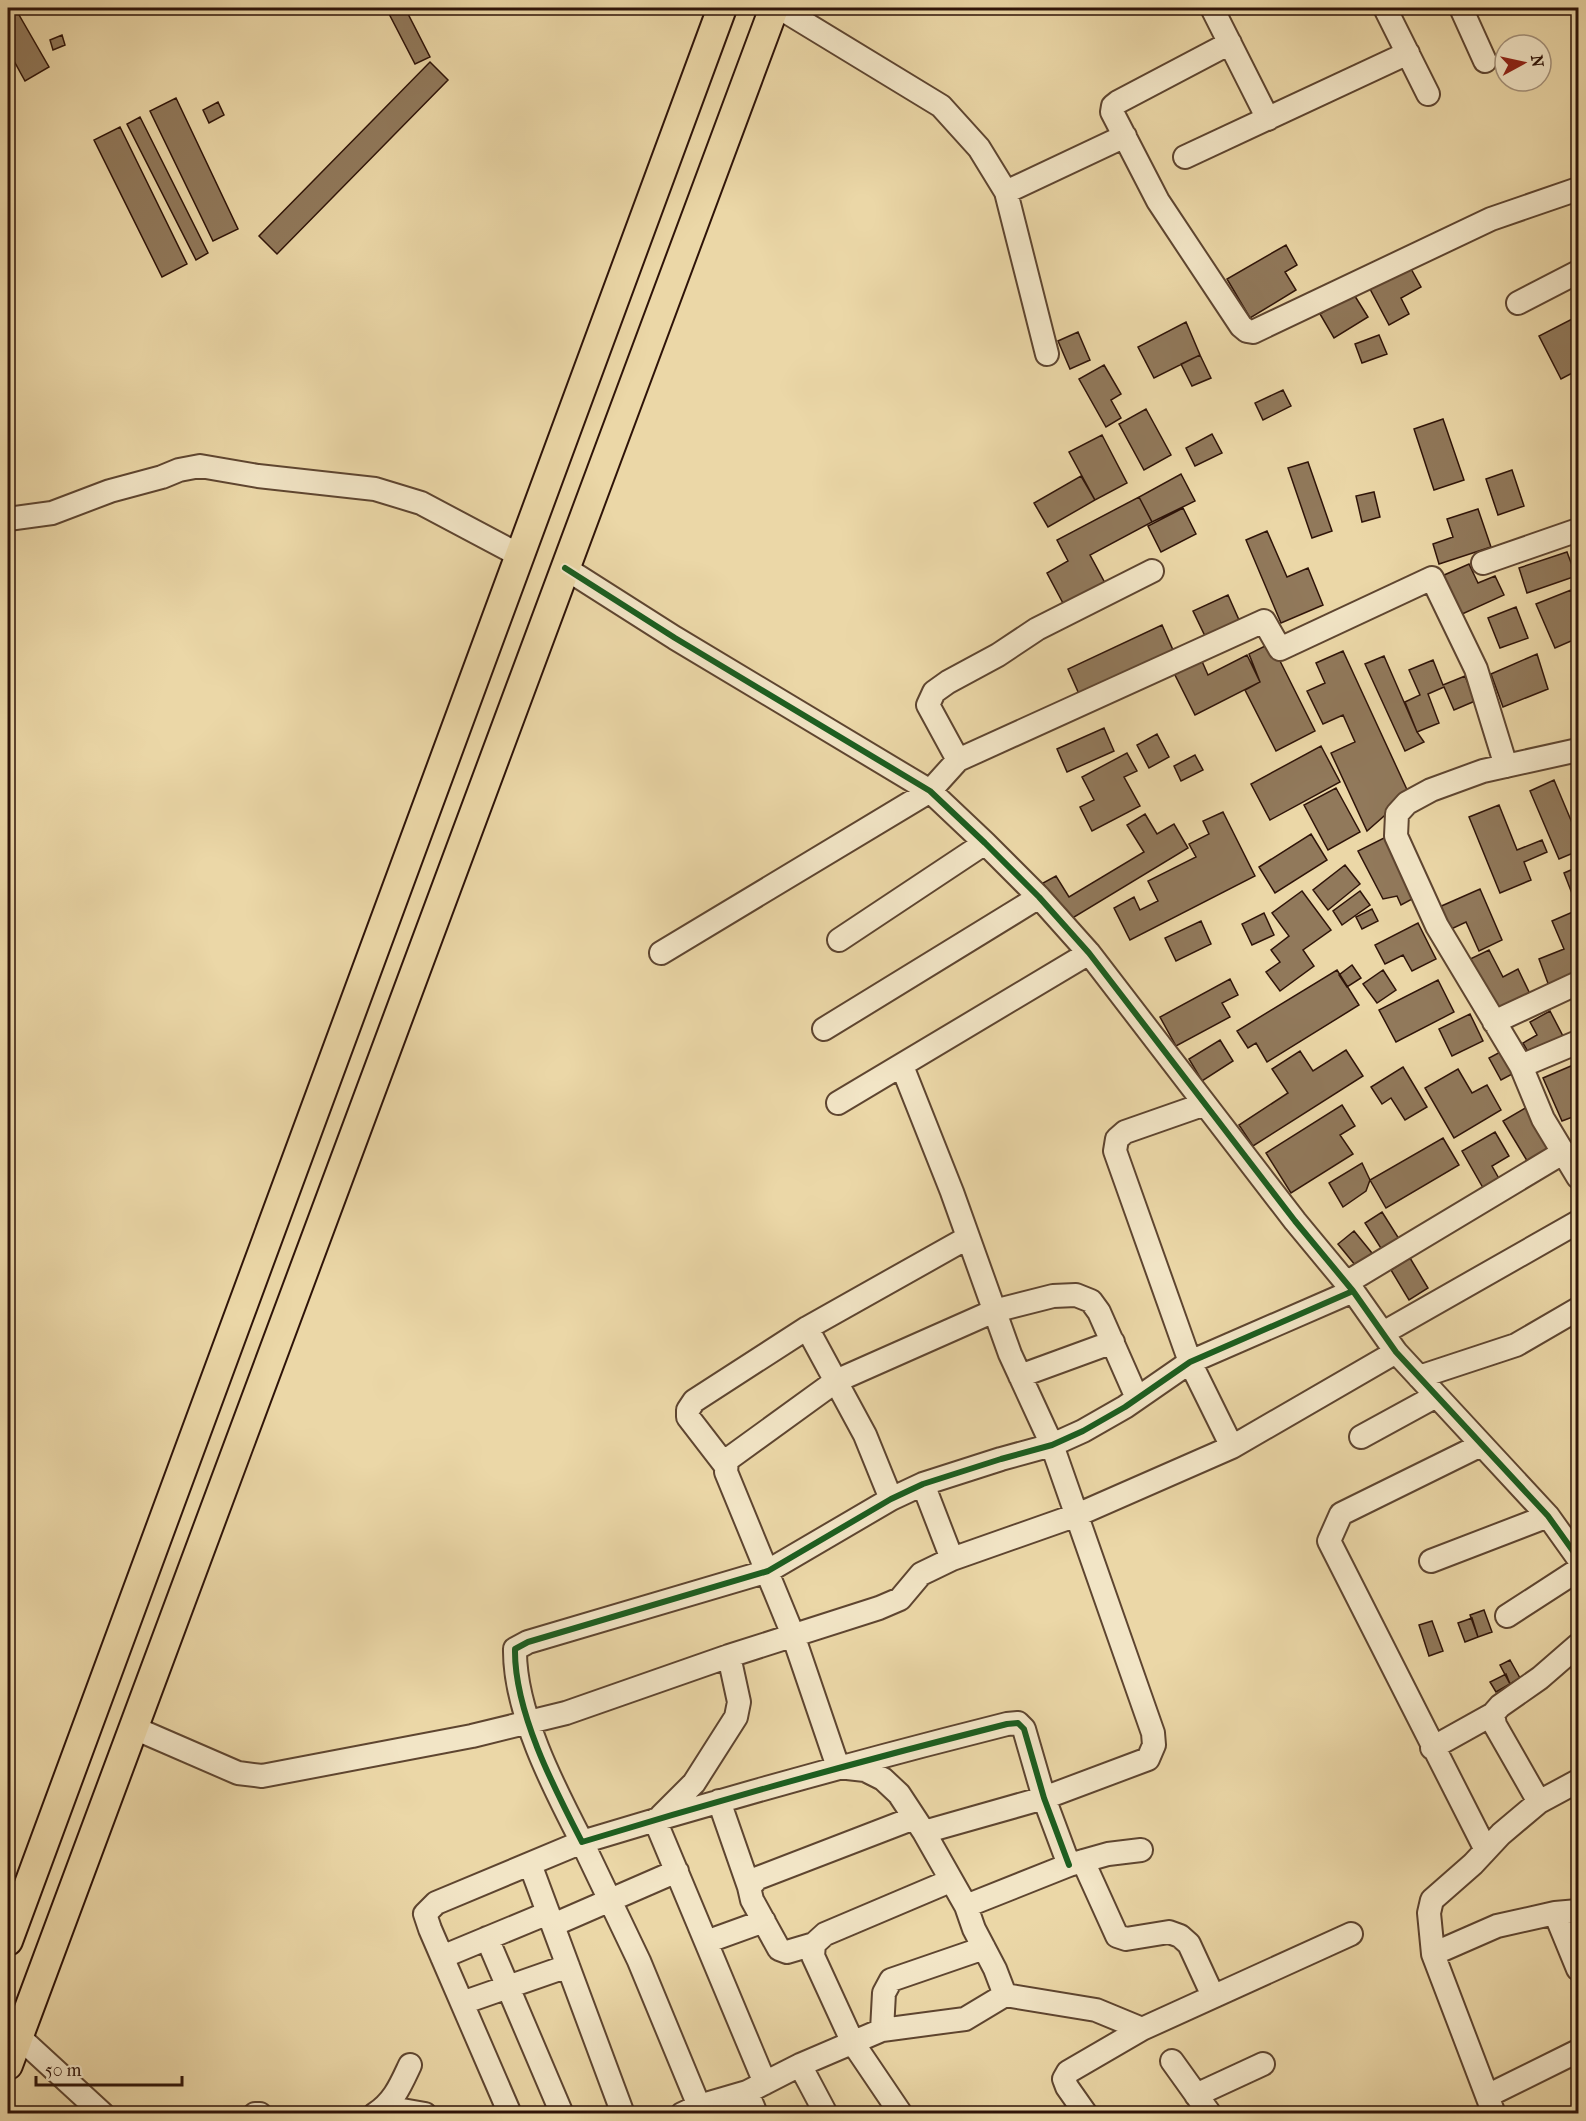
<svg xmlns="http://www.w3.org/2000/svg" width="1586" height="2121" font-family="'IM FELL French Canon',serif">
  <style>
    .building { fill: #91795b; stroke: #2f1409; stroke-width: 1.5 }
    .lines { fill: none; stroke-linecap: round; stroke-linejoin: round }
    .minor-casing { stroke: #5e4530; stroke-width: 26 }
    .major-casing { stroke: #2f1409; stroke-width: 32 }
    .minor { stroke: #f2e5c6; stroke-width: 22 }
    .major { stroke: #ebd7a7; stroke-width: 28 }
    .cycleway-casing { stroke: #f2e5c6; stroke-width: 10 }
    .cycleway { stroke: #1b5e20; stroke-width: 6 }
  </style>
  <rect width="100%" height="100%" fill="#ebd7a7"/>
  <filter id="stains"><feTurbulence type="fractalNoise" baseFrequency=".00333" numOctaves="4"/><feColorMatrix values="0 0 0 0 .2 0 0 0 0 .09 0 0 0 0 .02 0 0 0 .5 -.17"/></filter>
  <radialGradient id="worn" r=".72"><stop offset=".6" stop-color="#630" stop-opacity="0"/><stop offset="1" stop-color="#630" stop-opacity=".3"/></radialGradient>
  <path class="building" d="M8,8H15L49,67L25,81L8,50Z
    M386,8H405L430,57L415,64Z
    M62,35L65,45L53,50L50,40Z
    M430,62L448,80L277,254L259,236Z
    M176,98L238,229L213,241L150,111Z
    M218,102L224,115L209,123L203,110Z
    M140,117L208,253L196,260L127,124Z
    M120,127L187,264L162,277L94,140Z
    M1286,245L1297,265L1285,272L1296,290L1250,318L1227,279Z
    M1410,267L1421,287L1401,298L1409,314L1389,325L1370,289Z
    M1353,293L1368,317L1334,338L1320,314Z
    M1578,316V370L1561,379L1539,336Z
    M1186,322L1200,355L1154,378L1138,347Z
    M1078,332L1090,360L1070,369L1058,341Z
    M1379,335L1387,354L1362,363L1355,344Z
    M1200,355L1211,378L1192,386L1181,364Z
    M1104,365L1121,394L1111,400L1121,418L1106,427L1079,379Z
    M1283,390L1291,406L1263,420L1255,403Z
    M1146,409L1171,455L1144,470L1119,424Z
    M1443,419L1464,480L1434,490L1414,429Z
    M1212,434L1222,453L1195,466L1186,448Z
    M1102,435L1127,483L1095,500L1069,452Z
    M1308,462L1332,531L1312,538L1288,468Z
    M1512,470L1524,506L1498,515L1486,479Z
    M1181,474L1195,501L1152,522L1139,497Z
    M1081,476L1095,500L1048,527L1034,503Z
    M1374,492L1380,517L1362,522L1356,496Z
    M1139,497L1152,522L1090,555L1105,583L1064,605L1047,573L1068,561L1057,540Z
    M1183,508L1196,534L1161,552L1148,526Z
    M1478,509L1491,547L1439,564L1433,544L1453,537L1447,519Z
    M1267,531L1287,577L1308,568L1323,605L1281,623L1246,540Z
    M1567,552L1576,576L1527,593L1519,568Z
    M1469,564L1478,583L1495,576L1504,595L1460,615L1442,576Z
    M1571,590L1578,608V638L1555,648L1536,604Z
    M1228,595L1239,620L1205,636L1193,611Z
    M1516,607L1528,638L1500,648L1488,618Z
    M1162,625L1173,650L1079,694L1068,669Z
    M1271,643L1315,731L1276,751L1245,690L1260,682L1249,654Z
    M1343,651L1409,794L1367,831L1331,753L1355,742L1343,715L1323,724L1307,691L1325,683L1316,663Z
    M1537,654L1548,689L1503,707L1491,674Z
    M1247,655L1260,682L1195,715L1174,673L1201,659L1208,675Z
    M1384,656L1417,732L1424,742L1405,751L1365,664Z
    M1433,660L1443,685L1465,676L1475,701L1454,710L1444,687L1428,694L1439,723L1417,732L1405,702L1420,695L1409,670Z
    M1104,728L1114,751L1067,772L1057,749Z
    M1157,734L1169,757L1149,768L1137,745Z
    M1321,746L1340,782L1270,820L1251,784Z
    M1127,753L1137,771L1124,777L1140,806L1092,831L1080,807L1094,800L1082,777Z
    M1195,755L1203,770L1181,781L1174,766Z
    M1554,780L1578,837V851L1559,859L1530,791Z
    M1336,788L1360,832L1328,850L1304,805Z
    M1499,805L1517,850L1542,840L1547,852L1524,862L1531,880L1500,893L1469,817Z
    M1223,812L1255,876L1130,940L1114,908L1134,897L1140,910L1158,901L1148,881L1196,857L1189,844L1209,834L1203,821Z
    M1145,814L1157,834L1174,824L1188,848L1066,922L1043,883L1056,876L1069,897L1144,852L1127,825Z
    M1311,834L1327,860L1275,893L1259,867Z
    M1386,837L1416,897L1401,905L1397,896L1383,899L1358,851Z
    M1345,865L1360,884L1328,910L1313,890Z
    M1578,867V909L1564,873Z
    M1480,889L1502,940L1479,951L1466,922L1447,931L1437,908Z
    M1302,891L1331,930L1303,950L1314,966L1280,991L1266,972L1280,962L1271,950L1289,936L1272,913Z
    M1360,891L1370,905L1342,925L1333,911Z
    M1372,909L1378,921L1362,929L1356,917Z
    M1575,911L1578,919V974L1549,986L1539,959L1564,949L1552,921Z
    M1264,913L1274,935L1252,945L1242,924Z
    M1201,921L1211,944L1176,961L1165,938Z
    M1418,923L1436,959L1412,971L1403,955L1385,964L1375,945Z
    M1489,950L1503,977L1518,969L1530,994L1493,1012L1468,960Z
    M1352,965L1361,978L1347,987L1339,975Z
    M1337,970L1359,1005L1267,1062L1256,1043L1248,1048L1237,1031Z
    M1383,970L1396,990L1377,1003L1363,984Z
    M1230,979L1238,995L1222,1003L1230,1017L1176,1046L1160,1017Z
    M1438,980L1454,1012L1396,1042L1379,1010Z
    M1550,1011L1565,1040L1531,1057L1523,1043L1537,1035L1530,1022Z
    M1470,1014L1483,1041L1452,1056L1439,1029Z
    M1220,1040L1233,1061L1202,1081L1189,1059Z
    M1346,1050L1363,1076L1253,1146L1239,1125L1288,1093L1272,1069L1300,1051L1313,1071Z
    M1504,1050L1516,1072L1501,1080L1489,1058Z
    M1578,1063V1094L1576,1095L1578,1102V1115L1562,1121L1543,1078Z
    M1403,1067L1427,1107L1405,1120L1391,1098L1382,1104L1371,1087Z
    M1458,1069L1472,1093L1487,1085L1501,1110L1454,1138L1425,1088Z
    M1342,1105L1355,1126L1340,1135L1353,1154L1291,1193L1266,1153Z
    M1529,1106L1555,1148L1529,1164L1503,1121Z
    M1495,1132L1509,1156L1492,1166L1502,1184L1486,1193L1462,1151Z
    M1443,1138L1459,1165L1386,1208L1370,1180Z
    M1362,1163L1370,1180L1366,1191L1343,1207L1329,1183Z
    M1382,1212L1401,1242L1384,1253L1365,1223Z
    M1354,1231L1376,1258L1360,1271L1338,1244Z
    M1410,1258L1428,1288L1409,1300L1391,1270Z
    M1484,1610L1492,1632L1478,1637L1470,1615Z
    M1472,1618L1478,1637L1465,1642L1458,1623Z
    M1432,1621L1443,1651L1429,1656L1419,1625Z
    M1510,1660L1520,1678L1510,1684L1500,1665Z
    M1506,1674L1510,1684L1496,1692L1490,1682Z"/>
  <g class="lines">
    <g class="minor-casing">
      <path id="minor" d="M780,8L941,106L979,148L1006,192L1047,354
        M1212,8L1268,119
        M1385,8L1428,94
        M1461,8L1485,61
        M1230,43L1118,102L1113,106L1112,112L1158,201L1241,326L1247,331L1253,332L1491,219L1578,189
        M1185,157L1408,53
        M1006,192L1125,136
        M1518,303L1578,272
        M8,519L52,513L110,491L162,477L179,470L200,466L258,476L375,489L421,503L519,555
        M1483,563L1578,530
        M565,568L675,638L930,791L985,843L1039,897L1089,953L1295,1221L1353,1291L1396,1352L1548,1516L1578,1558
        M1578,750L1483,771L1431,790L1407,803L1397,814L1396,836L1437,926L1521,1066L1543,1119L1578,1177
        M958,760L928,705L934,692L948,682L998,655L1037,629L1152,571
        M839,940L985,843
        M661,953L930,791L958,760L1264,621L1280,649L1432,578L1476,669L1506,766
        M1494,1022L1578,983
        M824,1029L1039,897
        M902,1066L952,1192L1010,1354L1052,1445L1153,1733L1154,1745L1148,1759L1044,1798L924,1832
        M1521,1066L1578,1042
        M838,1103L1089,953
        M1205,1104L1125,1132L1117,1139L1115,1151L1190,1362L1232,1447
        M1346,1283L1564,1152
        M807,1328L865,1435L891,1499
        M1383,1333L1578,1222
        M1020,1376L1113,1342
        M1419,1377L1516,1345L1578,1309
        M1361,1437L1436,1396
        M1481,1445L1341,1514L1329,1541L1486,1850
        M725,1465L688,1417V1410L694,1401L807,1328L967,1238
        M923,1484L952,1559
        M1431,1561L1548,1516
        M1507,1616L1578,1570
        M132,1727L238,1773L262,1776L472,1736L566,1713L729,1656L879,1608L900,1599L921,1574L952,1559L1077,1515L1232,1447L1396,1352
        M1432,1748L1493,1714
        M719,1801L749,1887
        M1539,1802L1495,1725L1493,1714L1500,1706L1540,1678L1578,1645
        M661,1816L694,1783L736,1717L739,1702L729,1656
        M655,1820L765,2083
        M1083,1861L1117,1936L1126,1939L1169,1932L1180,1936L1189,1944L1213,1996
        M530,1864L623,2114
        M1069,1865L1044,1798L1024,1729L1018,1723L1007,1724C864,1760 723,1799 582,1842C554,1788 514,1711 515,1649L528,1642L768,1571L891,1499L923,1484L1001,1459L1052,1445L1083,1431L1125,1407L1190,1362L1353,1291
        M966,1906L1069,1865L1108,1854L1141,1850
        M1555,1913L1578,1969
        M553,1925L677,1871
        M487,1938L562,2114
        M706,1942L764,1921
        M814,1944L787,1952L779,1949L752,1900L749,1887L758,1878L914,1818
        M1433,1954L1497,1926L1555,1913L1578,1911
        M442,1957L548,1913
        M1005,1995L995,1969L974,1929L966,1906L924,1832L899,1794L883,1779L865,1770L838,1767L793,1635L726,1472L727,1460L836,1381L994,1311L1053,1296L1076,1295L1091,1301L1099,1312L1137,1398
        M462,2003L568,1966
        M882,2030L884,1993L891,1980L984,1948
        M18,2036L103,2114
        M1172,2061L1210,2114
        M800,2065L826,2114
        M747,2092L756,2114
        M1196,2095L1263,2064
        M1487,2096L1578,2051
        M385,2107L425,2114
        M255,2114H260
        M375,2114C394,2102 401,2084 410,2065
        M510,2114L430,1929L425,1914L436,1903L582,1842L639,1961L699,2106
        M682,2114L699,2106L747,2092L800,2065L882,2030L965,2019L1005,1995L1096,2010L1142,2029
        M901,2114L853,2043L813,1956L814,1944L825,1934L950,1881
        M1086,2114L1067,2087L1064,2079L1068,2072L1142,2029L1351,1934
        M1494,2114L1433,1954L1429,1913L1432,1900L1473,1864L1501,1834L1539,1802L1578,1781"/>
    </g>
    <g class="major-casing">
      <path id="major" d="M8,1941L722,8
        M8,2065L774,8"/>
    </g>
    <use href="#minor" class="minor"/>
    <use href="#major" class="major"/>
    <g class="cycleway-casing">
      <path id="cycleway" d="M565,568L675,638L930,791L985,843L1039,897L1089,953L1295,1221L1353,1291L1396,1352L1548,1516L1578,1558
        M1069,1865L1044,1798L1024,1729L1018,1723L1007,1724C864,1760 723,1799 582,1842C554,1788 514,1711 515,1649L528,1642L768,1571L891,1499L923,1484L1001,1459L1052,1445L1083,1431L1125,1407L1190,1362L1353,1291"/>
    </g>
    <use href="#cycleway" class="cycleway"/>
  </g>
  <rect width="1586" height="2121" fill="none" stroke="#ebd7a7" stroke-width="30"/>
  <rect x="9" y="9" width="1568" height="2103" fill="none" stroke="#2f1409" stroke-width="3"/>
  <rect x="15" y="15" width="1556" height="2091" fill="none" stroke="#2f1409" stroke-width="1.5"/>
  <g transform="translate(1523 63) rotate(82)"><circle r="28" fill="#f2e5c6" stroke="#a4917a" stroke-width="1.5"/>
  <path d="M0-4.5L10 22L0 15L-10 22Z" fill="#8f2418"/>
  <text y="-9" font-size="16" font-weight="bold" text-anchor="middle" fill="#2f1409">N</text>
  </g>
  <path d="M36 2076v9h146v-9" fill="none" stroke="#2f1409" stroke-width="3"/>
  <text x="45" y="2076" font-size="18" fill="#2f1409" stroke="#f2e5c6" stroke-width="4.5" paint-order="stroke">50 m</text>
  <rect width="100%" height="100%" filter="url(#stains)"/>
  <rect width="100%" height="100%" fill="url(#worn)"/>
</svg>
